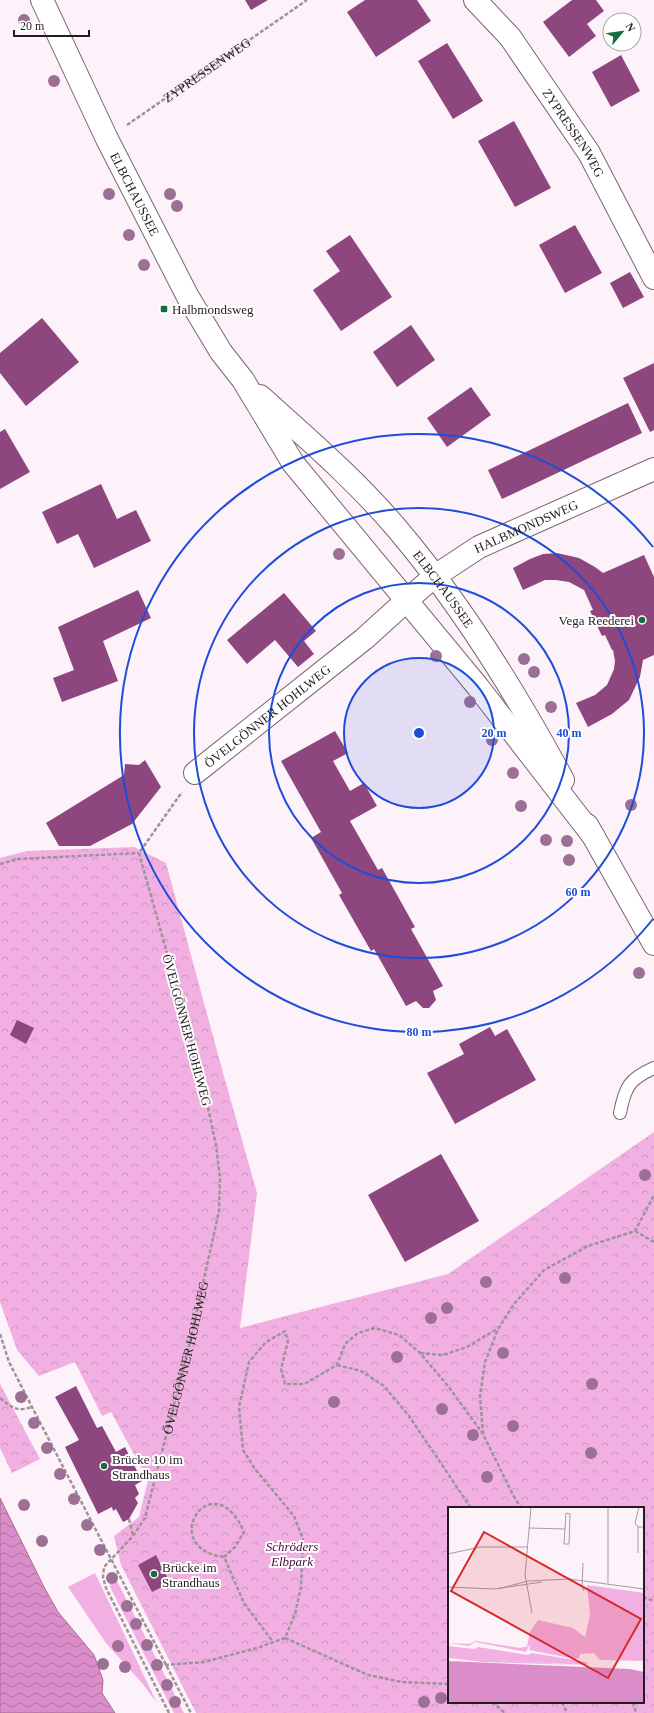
<svg xmlns="http://www.w3.org/2000/svg" width="654" height="1713" font-family="'Times New Roman',serif">
  <style>
    .grass { fill: #f1b0e1 }
    .forest { fill: url(#forest-crowns); fill-rule: evenodd }
    .water { fill: url(#water-waves); stroke: #a46b97 }
    .building { fill: #8e467f }
    .lines { fill: none; stroke-linecap: round; stroke-linejoin: round }
    .service-casing { stroke: #7b6575; stroke-width: 14 }
    .minor-casing { stroke: #7b6575; stroke-width: 24 }
    .tertiary-casing { stroke: #7b6575; stroke-width: 24 }
    .secondary-casing { stroke: #7b6575; stroke-width: 24 }
    .path { stroke: #9e939b; stroke-width: 2.5; stroke-dasharray: 4 2; stroke-linecap: butt }
    .service { stroke: #fff; stroke-width: 12 }
    .minor { stroke: #fff; stroke-width: 22 }
    .tertiary { stroke: #fff; stroke-width: 22 }
    .secondary { stroke: #fff; stroke-width: 22 }
    .tree { fill: #9c6f94 }
    .ring { fill: none; stroke: #1d4ed8; stroke-width: 2 }
    .poi-dot { fill: #146e41; stroke: #fff; stroke-width: 1.5 }
    .labels { text-anchor: middle; dominant-baseline: central; stroke-width: 4; stroke-linejoin: round; paint-order: stroke }
    .street-label { font-size: 13px; fill: #241b22; stroke: #fff }
    .poi-label { font-size: 13px; fill: #241b22; stroke: #fff; text-anchor: start }
    .park-label { font-size: 13px; font-style: italic; fill: #4c0441; stroke: #fff }
    .inset-road { fill: none; stroke: #a69ca4; stroke-width: 1 }
    .view { fill: #d62828; fill-opacity: 0.15; stroke: #d62828; stroke-width: 2 }
    .inset-edge { fill: none; stroke: #241b22; stroke-width: 2 }
    .centre { fill: #1d4ed8; stroke: #fff; stroke-width: 2 }
    .ring-label { font-size: 12px; text-anchor: middle; font-weight: bold; fill: #1d4ed8; stroke: #fff; stroke-width: 4; stroke-linejoin: round; paint-order: stroke }
  </style>
  <defs>
    <pattern id="forest-crowns" width="20" height="18" patternUnits="userSpaceOnUse"><rect width="20" height="18" fill="#f1b0e1"/><path d="M2 6a3 3 0 1 1 6 0M12 15a3 3 0 1 1 6 0" fill="none" stroke="#ce97c1"/></pattern>
    <pattern id="water-waves" width="16" height="10" patternUnits="userSpaceOnUse"><rect width="16" height="10" fill="#db8dc9"/><path d="M0 5q4-4 8 0t8 0" fill="none" stroke="#b172a3"/></pattern>
  </defs>
  <rect width="100%" height="100%" fill="#fdf2fa"/>
  <path class="grass" d="M95,1573L157,1703L142,1683L106,1643L68,1587Z
    M113,1573L184,1713H174L110,1587L109,1576Z"/>
  <path class="forest" d="M134,847L166,863L222,1069L257,1193L240,1328L448,1274L654,1132V1713H196L121,1565L114,1536L139,1517L148,1480L111,1412L102,1416L75,1362L39,1376L17,1350L0,1302V858L27,851ZM449,1508H643V1702H449Z
    M0,1384L40,1459L12,1473L0,1448Z"/>
  <path class="water" d="M0,1498L44,1587L58,1612L94,1655L103,1680L102,1693L115,1713H0Z"/>
  <path class="building" d="M245,0H268L251,10Z
    M365,0H417L431,21L376,57L347,12Z
    M572,0H596L604,11L587,24L596,36L569,57L543,22Z
    M447,43L483,101L453,119L418,61Z
    M621,55L640,91L611,107L592,72Z
    M514,121L551,188L515,207L478,141Z
    M575,225L602,273L565,293L539,245Z
    M350,235L392,297L341,331L313,290L340,271L326,251Z
    M630,272L644,297L623,308L610,283Z
    M42,318L79,362L26,406L0,373V353Z
    M411,325L435,360L397,387L373,352Z
    M654,363V430L650,432L623,378Z
    M471,387L491,415L447,447L427,418Z
    M628,403L642,433L502,499L488,470Z
    M5,429L30,472L0,489V432Z
    M101,484L117,519L136,510L151,541L94,568L78,534L57,544L42,512Z
    M557,553L579,558L595,567L603,573L644,555L654,577V655L643,660L640,677L629,700L612,714L588,727L576,703L595,695L607,685L614,669L615,661L613,650H612L605,635L602,636L590,611L593,610L584,590L569,582L556,580H545L523,590L513,568L530,559L543,554Z
    M138,590L151,618L103,641L118,681L62,702L53,678L74,670L58,627Z
    M284,593L316,631L304,641L314,654L298,667L275,640L247,664L227,640Z
    M335,731L348,753L333,761L350,791L364,783L377,806L350,821L378,870L382,868L415,927L411,929L443,986L433,991L436,1000L429,1008H423L416,1001L406,1006L374,949L371,951L339,895L342,893L311,838L321,832L281,761Z
    M145,760L161,787L132,824L90,846H59L46,823L124,775L125,764L139,765Z
    M17,1020L34,1028L26,1044L10,1035Z
    M490,1027L495,1036L507,1029L536,1080L455,1124L427,1073L464,1054L459,1044Z
    M441,1154L479,1221L405,1262L368,1195Z
    M76,1386L97,1428L102,1426L116,1452L125,1447L142,1481L135,1485L139,1494L135,1498L138,1503L129,1519L123,1522L116,1509L113,1511L112,1507L98,1514L65,1447L79,1440L55,1397Z
    M156,1555L170,1583L152,1592L138,1565Z"/>
  <g class="lines">
    <g class="service-casing">
      <path id="service" d="M620,1113C625,1087 629,1079 654,1068"/>
    </g>
    <g class="minor-casing">
      <g id="minor">
        <path id="s3" d="M475,0L510,37L589,153L654,278"/>
        <path id="s4" d="M195,773L364,639L407,600"/>
      </g>
    </g>
    <g class="tertiary-casing">
      <g id="tertiary">
        <path id="s5" d="M407,600L435,576L479,547L654,469"/>
      </g>
    </g>
    <g class="secondary-casing">
      <g id="secondary">
        <path id="s6" d="M42,0L107,139L188,297L221,352L243,380L293,463L478,687L594,837"/>
        <path id="s7" d="M260,396C308,439 357,481 399,531C463,607 516,693 563,780"/>
        <path d="M587,825L654,944"/>
      </g>
    </g>
    <g class="path">
      <path id="s1" d="M127,125L307,0"/>
      <path d="M0,864L18,859L139,853"/>
      <path d="M635,1231L654,1242"/>
      <path d="M0,1334L9,1362L32,1407L191,1713"/>
      <path d="M420,1353L443,1355L467,1347L497,1329"/>
      <path d="M337,1365L361,1371L384,1386L409,1416L471,1508"/>
      <path d="M0,1398C12,1408 17,1412 32,1407"/>
      <path d="M483,1434L480,1396L485,1362L498,1329L514,1304L544,1270L588,1246L635,1231L654,1195"/>
      <path d="M129,1519L133,1536"/>
      <path d="M224,1557C155,1548 213,1460 244,1532L235,1547L224,1557L244,1603L273,1642"/>
      <path d="M643,1597L654,1601"/>
      <path d="M285,1638L368,1675L402,1682L449,1684"/>
      <path d="M165,1665L204,1662L257,1648L285,1638L295,1614L301,1587L303,1539L294,1516L255,1469L243,1450L239,1407L249,1362L266,1342L285,1331L288,1341L281,1369L285,1384H304L337,1365L345,1344L358,1333L375,1328L399,1335L420,1353L448,1386L483,1434L513,1495L521,1508"/>
      <path d="M492,1702L505,1713"/>
      <path d="M562,1702L567,1713"/>
      <path d="M633,1702L636,1713"/>
      <path id="s2" d="M169,1713L106,1588L103,1577L104,1567L133,1536L145,1518L191,1338L219,1211L220,1178L216,1145L201,1075L139,853L182,792"/>
    </g>
    <use href="#service" class="service"/>
    <use href="#minor" class="minor"/>
    <use href="#tertiary" class="tertiary"/>
    <use href="#secondary" class="secondary"/>
  </g>
  <g class="tree">
    <circle cx="24" cy="20" r="6"/>
    <circle cx="54" cy="81" r="6"/>
    <circle cx="109" cy="194" r="6"/>
    <circle cx="170" cy="194" r="6"/>
    <circle cx="177" cy="206" r="6"/>
    <circle cx="129" cy="235" r="6"/>
    <circle cx="144" cy="265" r="6"/>
    <circle cx="339" cy="554" r="6"/>
    <circle cx="436" cy="656" r="6"/>
    <circle cx="524" cy="659" r="6"/>
    <circle cx="534" cy="672" r="6"/>
    <circle cx="470" cy="702" r="6"/>
    <circle cx="551" cy="707" r="6"/>
    <circle cx="492" cy="740" r="6"/>
    <circle cx="513" cy="773" r="6"/>
    <circle cx="631" cy="805" r="6"/>
    <circle cx="521" cy="806" r="6"/>
    <circle cx="546" cy="840" r="6"/>
    <circle cx="567" cy="841" r="6"/>
    <circle cx="569" cy="860" r="6"/>
    <circle cx="639" cy="973" r="6"/>
    <circle cx="645" cy="1175" r="6"/>
    <circle cx="565" cy="1278" r="6"/>
    <circle cx="486" cy="1282" r="6"/>
    <circle cx="447" cy="1308" r="6"/>
    <circle cx="431" cy="1318" r="6"/>
    <circle cx="503" cy="1353" r="6"/>
    <circle cx="397" cy="1357" r="6"/>
    <circle cx="592" cy="1384" r="6"/>
    <circle cx="21" cy="1397" r="6"/>
    <circle cx="334" cy="1402" r="6"/>
    <circle cx="442" cy="1409" r="6"/>
    <circle cx="34" cy="1423" r="6"/>
    <circle cx="513" cy="1426" r="6"/>
    <circle cx="473" cy="1435" r="6"/>
    <circle cx="47" cy="1448" r="6"/>
    <circle cx="591" cy="1453" r="6"/>
    <circle cx="60" cy="1474" r="6"/>
    <circle cx="487" cy="1477" r="6"/>
    <circle cx="74" cy="1499" r="6"/>
    <circle cx="24" cy="1505" r="6"/>
    <circle cx="87" cy="1525" r="6"/>
    <circle cx="42" cy="1541" r="6"/>
    <circle cx="100" cy="1550" r="6"/>
    <circle cx="112" cy="1578" r="6"/>
    <circle cx="127" cy="1606" r="6"/>
    <circle cx="136" cy="1624" r="6"/>
    <circle cx="147" cy="1645" r="6"/>
    <circle cx="118" cy="1646" r="6"/>
    <circle cx="103" cy="1664" r="6"/>
    <circle cx="157" cy="1665" r="6"/>
    <circle cx="125" cy="1667" r="6"/>
    <circle cx="167" cy="1685" r="6"/>
    <circle cx="441" cy="1698" r="6"/>
    <circle cx="175" cy="1702" r="6"/>
    <circle cx="424" cy="1702" r="6"/>
  </g>
  <circle cx="419" cy="733" r="75" fill="#1d4ed8" fill-opacity=".12"/>
  <g class="ring">
    <circle cx="419" cy="733" r="75"/>
    <circle cx="419" cy="733" r="150"/>
    <circle cx="419" cy="733" r="225"/>
    <path d="M653 919A299 299 0 1 1 653 547"/>
  </g>
  <g class="poi-dot">
    <rect x="160" y="305" width="8" height="8" rx="2"/>
    <circle cx="642" cy="620" r="4"/>
    <circle cx="104" cy="1466" r="4"/>
    <circle cx="154" cy="1574" r="4"/>
  </g>
  <g class="labels">
    <g class="street-label">
      <text stroke="none"><textPath href="#s1" startOffset="97">ZYPRESSENWEG</textPath></text>
      <text stroke="none"><textPath href="#s3" startOffset="166">ZYPRESSENWEG</textPath></text>
      <text stroke="none"><textPath href="#s6" startOffset="215">ELBCHAUSSEE</textPath></text>
      <text stroke="none"><textPath href="#s5" startOffset="141">HALBMONDSWEG</textPath></text>
      <text stroke="none"><textPath href="#s7" startOffset="267">ELBCHAUSSEE</textPath></text>
      <text stroke="none"><textPath href="#s4" startOffset="92">ÖVELGÖNNER HOHLWEG</textPath></text>
      <text transform="translate(187 1030) rotate(75)">ÖVELGÖNNER HOHLWEG</text>
      <text stroke="none"><textPath href="#s2" startOffset="391">ÖVELGÖNNER HOHLWEG</textPath></text>
    </g>
    <g class="poi-label">
      <text x="172" y="309">Halbmondsweg</text>
      <text x="634" y="620" text-anchor="end">Vega Reederei</text>
      <text x="112" y="1459">Brücke 10 im<tspan x="112" dy="15">Strandhaus</tspan></text>
      <text x="162" y="1567">Brücke im<tspan x="162" dy="15">Strandhaus</tspan></text>
    </g>
    <g class="park-label">
      <text x="292" y="1546">Schröders<tspan x="292" dy="15">Elbpark</tspan></text>
    </g>
  </g>
  <g transform="translate(448 1507)">
    <rect width="196" height="196" fill="#fdf2fa"/>
    <path d="M28,134L72,141L81,139L78,145L27,135L21,139L0,136L21,137ZM0,151L50,153L128,158L35,155Z" fill="#f1b0e1"/>
    <path d="M139,78L196,86V154L152,153L146,146L132,147L131,151L127,152L81,143L82,139H79L82,125L90,113L125,121L137,130L142,108ZM0,139L26,142L30,140L80,148L84,146L139,155V158L0,151Z" fill="#f1b0e1"/>
    <path d="M0,154L182,162L196,165V196H0Z" fill="#db8dc9"/>
    <path class="inset-road" d="M83,0L77,68L84,106M160,0V76M191,0L187,16L190,20H196M118,6L122,7L121,37H116ZM190,20V46M81,21L117,22M0,47L32,40H80M135,56L134,80L136,84M0,80L46,82L94,75M50,82L80,74L121,72L196,82"/>
    <path class="view" d="M36,25L193,112L160,171L3,84Z"/>
    <rect width="196" height="196" class="inset-edge"/>
  </g>
  <circle cx="419" cy="733" r="6" class="centre"/>
  <g class="ring-label">
    <text x="494" y="737">20 m</text>
    <text x="569" y="737">40 m</text>
    <text x="578" y="896">60 m</text>
    <text x="419" y="1036">80 m</text>
  </g>
  <g transform="translate(622 32) rotate(61)"><circle r="19" fill="#ffffff" stroke="#a7a4a7"/>
  <path d="M0-3L7 15L0 10L-7 15Z" fill="#146e41"/>
  <text y="-6" font-size="11" font-weight="bold" text-anchor="middle" fill="#241b22">N</text>
  </g>
  <path d="M14 30v6h75v-6" fill="none" stroke="#241b22" stroke-width="2"/>
  <text x="20" y="30" font-size="12" fill="#241b22" stroke="#ffffff" stroke-width="3" paint-order="stroke">20 m</text>
</svg>
